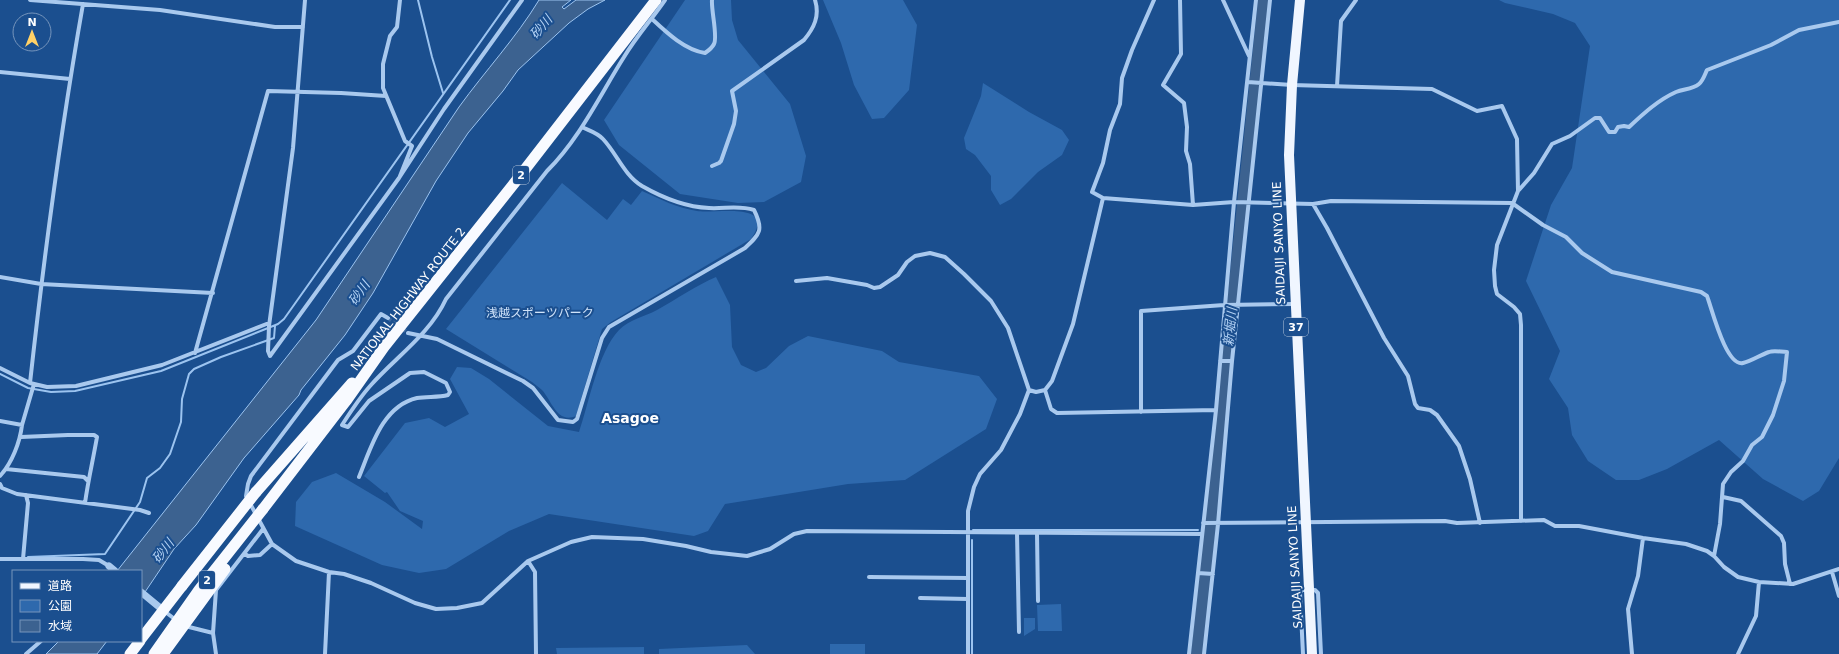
<svg xmlns="http://www.w3.org/2000/svg" width="1839" height="654" font-family="'DejaVu Sans','Noto Sans JP',sans-serif">
  <style>
    .green { fill: #2e69ad }
    .water { fill: #3c6290; stroke: #9cc4f0 }
    .lines { fill: none; stroke-linecap: round; stroke-linejoin: round }
    .stream { stroke: #9cc4f0; stroke-width: 2 }
    .river { stroke: #3c6290; stroke-width: 12 }
    .minor-tunnel { stroke: #3d69a0; stroke-width: 4; stroke-dasharray: 4 2; stroke-linecap: butt }
    .minor { stroke: #a9c9ee; stroke-width: 4 }
    .tertiary { stroke: #a9c9ee; stroke-width: 7 }
    .primary { stroke: #f0f6ff; stroke-width: 10 }
    .trunk { stroke: #f8faff; stroke-width: 11 }
    .trunk-bridge { stroke: #f8faff; stroke-width: 11 }
    .labels { text-anchor: middle; dominant-baseline: central; stroke-width: 4; stroke-linejoin: round; paint-order: stroke }
    .shield { fill: #1b4f8f; stroke: #bbcadd; stroke-width: 1 }
    .shield-label { font-size: 11px; font-weight: bold; fill: #fff }
    .street-label { font-size: 12px; fill: #fff; stroke: #1b4f8f }
    .park-label { font-size: 12px; fill: #cfe3fa; stroke: #1b4f8f }
    .water-label { font-size: 13px; font-style: italic; fill: #b5d3f5; stroke: #1b4f8f }
    .quarter-label { font-size: 14px; font-weight: bold; fill: #fff; stroke: #1b4f8f }
  </style>
  <rect width="100%" height="100%" fill="#1b4f8f"/>
  <path class="green" d="M685,0H731L732,20L738,40L790,104L806,156L801,182L764,202L738,203L680,194L619,145L604,120Z
    M823,0H903L917,25L909,90L884,118L872,119L854,85L841,43Z
    M1499,0H1839V458L1819,491L1803,501L1763,479L1719,440L1667,469L1639,480H1616L1588,461L1572,435L1568,408L1549,379L1560,351L1526,281L1551,205L1572,168L1590,46L1575,23L1553,14L1505,3Z
    M983,83L1029,112L1062,130L1069,140L1062,155L1038,172L1011,199L1000,205L991,190V176L975,155L966,149L964,138L981,96Z
    M562,183L607,220L623,199L631,205L642,191C660,199 677,208 697,211C715,214 778,200 751,239L611,322L602,329L576,416C557,424 552,401 542,390C539,387 535,385 532,382L446,329Z
    M716,277L730,305L732,347L741,365L756,372L766,368L789,346L808,336L882,351L899,362L979,376L997,399L986,429L905,480L848,484L725,504L708,531L694,536L549,514L509,531L446,569L419,573L382,565L295,526L296,502L312,482L336,473L385,502L422,529L423,521L400,511L387,492L385,493L364,476L405,423L429,418L445,427L469,414L450,379L457,367L471,368L489,379L548,426L579,432C589,403 598,352 619,330C630,319 644,317 657,310C677,299 695,286 716,277Z
    M1061,604L1062,631H1038L1037,605Z
    M1024,618H1035V629L1024,636Z
    M830,644H865V654H830Z
    M747,645L755,654H659V649Z
    M644,647V654H557L556,648Z"/>
  <path class="water" d="M539,0H571L562,7L564,9L576,0H605L588,9L569,23L518,70L503,91L468,133L436,181L373,293L345,335L301,390L299,395L244,458L196,525L174,549L141,598V571H117L316,320L459,107C485,71 516,38 539,0Z
    M59,641H107L97,654H46Z"/>
  <g class="lines">
    <path class="stream" d="M418,0L432,57L443,93
      M0,374L28,388L51,392L75,391L161,371L278,324L284,319L510,0
      M973,530H1198
      M28,557L105,554L140,502L147,478L160,468L170,454L181,422L182,399L189,374L194,369L221,357L274,338L275,326
      M972,654V540"/>
    <path class="river" d="M1197,654L1264,0"/>
    <path class="minor-tunnel" d="M388,318L408,333"/>
    <path class="minor" d="M30,0L160,10L275,27H303
      M305,0L293,148L269,326L268,351L270,356L399,178L444,109L522,0
      M1154,0L1132,50L1122,78L1120,104L1110,130L1103,163L1092,192L1103,198L1193,205L1234,202L1313,204L1331,201L1512,203L1543,225L1566,237L1582,253L1612,272L1701,292L1707,296C1712,309 1726,367 1743,363C1752,361 1760,355 1769,352C1774,350 1781,352 1787,352L1784,381L1773,415L1762,437L1752,445L1743,461L1731,472L1723,484L1720,524L1714,556
      M1180,0L1181,54L1163,85L1184,103L1187,127L1186,151L1190,164L1193,205
      M1223,0L1249,56
      M652,19C667,33 685,50 705,53C708,51 712,48 714,44C718,37 711,10 712,0
      M0,72L70,79
      M1248,82L1292,85L1432,89L1477,111L1502,106L1517,139L1518,191L1497,245L1494,270L1495,286L1497,294L1514,307L1520,314L1521,325V521
      M1337,86L1341,21L1356,0
      M712,166L719,163L721,161L734,124L736,111L732,91L804,40C814,28 820,16 815,0
      M400,176L412,146L405,141L383,88V64L390,36L397,27L400,0
      M1519,190L1534,173L1552,144L1570,136L1595,118H1600L1609,132H1615L1618,127L1624,126L1629,127C1643,114 1658,100 1676,92C1684,89 1693,89 1699,84C1703,81 1705,74 1707,70L1771,45L1799,30L1839,22
      M1103,198L1073,324L1052,381L1045,390L1051,409L1057,413L1216,410
      M1313,204L1327,228L1384,338L1408,376L1415,404L1418,408L1430,410L1437,415L1459,446L1470,479L1480,523
      M0,277L41,284L213,293
      M796,281L827,278L867,285L874,288L880,287L898,275L907,262L915,256L930,253L945,257L964,274L991,301L1008,328L1029,390L1020,414L1001,450L980,474L974,487L968,511V654
      M388,318L381,314L353,351L338,360L251,476L248,484L246,496L272,544L296,561L329,572L344,574L371,583L415,603L436,609L457,608L482,603L528,561L571,542L592,537L643,539L686,546L711,552L747,556L770,549L794,534L807,531L1202,534
      M408,333L437,339L523,381L533,388L558,420L573,422L577,419L602,338L609,327L745,248C760,234 764,230 754,210C739,205 724,209 709,208C685,207 663,198 642,186C624,175 617,154 603,139C598,133 588,130 582,127
      M195,353L268,91L341,93L386,96
      M1220,361H1232
      M0,368L30,383L47,387L76,386L162,365L269,323
      M30,383C44,256 61,129 83,4
      M1029,390L1036,392L1045,390
      M1141,412V311L1224,305L1295,304
      M0,421L22,425C20,442 12,463 0,476
      M22,425L34,384
      M21,437L68,435H94L97,437C93,460 88,481 85,503
      M6,469L84,477L88,481
      M359,477C371,448 382,406 417,398C427,396 438,398 448,395L450,392L446,383L424,372L410,373L369,401L348,427L342,425C351,411 360,397 371,385C396,357 430,334 446,299L547,171C580,138 600,95 624,57C636,37 652,19 665,0
      M0,484L2,488L17,494L140,510L149,513
      M1723,497L1741,501L1781,536L1784,543L1785,564L1790,584
      M1203,523L1445,521L1457,523L1544,520L1555,526H1579L1643,538L1686,544L1707,551L1714,556L1724,567L1738,577L1759,582L1793,584L1839,569
      M1017,533L1019,632
      M1037,533L1038,601
      M245,554L248,556L260,555L272,544
      M0,559H83L99,560L109,566
      M23,559L28,503L26,495
      M528,561L535,572L536,654
      M1832,572L1839,596
      M1198,573L1213,574
      M869,577L968,578
      M920,598L968,599
      M164,611L176,620
      M185,626L213,633L216,654
      M213,633L216,590L263,529
      M26,654L41,641
      M325,654L329,572
      M1189,654L1216,410L1234,202L1256,0
      M1204,654L1218,524L1232,361L1270,0
      M1303,654L1300,593L1302,590H1315L1318,593L1321,654
      M1632,654L1628,609L1638,576L1643,538
      M1738,654L1756,616L1759,582"/>
    <path class="tertiary" d="M109,566L115,571
      M141,592L164,611"/>
    <path class="primary" d="M1300,0L1292,85L1289,155L1312,654"/>
    <path class="trunk" d="M256,492L352,383
      M263,509L346,401L384,347L516,181L656,0
      M141,639L182,586
      M130,654L140,641
      M163,654L225,569"/>
    <path class="trunk-bridge" d="M182,586L256,492
      M154,654L199,590L263,509"/>
  </g>
  <g class="labels">
    <g class="shield">
      <rect x="513" y="166" width="16" height="18" rx="3"/>
      <rect x="1284" y="318" width="24" height="18" rx="3"/>
      <rect x="199" y="571" width="16" height="18" rx="3"/>
    </g>
    <g class="shield-label">
      <text x="521" y="175">2</text>
      <text x="1296" y="327">37</text>
      <text x="207" y="580">2</text>
    </g>
    <g class="street-label">
      <text transform="translate(1279 243) rotate(-92)">SAIDAIJI SANYO LINE</text>
      <text transform="translate(408 299) rotate(-52)">NATIONAL HIGHWAY ROUTE 2</text>
      <text transform="translate(1295 567) rotate(-93)">SAIDAIJI SANYO LINE</text>
    </g>
    <g class="park-label">
      <text x="540" y="313">浅越スポーツパーク</text>
    </g>
    <g class="water-label">
      <text transform="translate(541 27) rotate(-50)">砂川</text>
      <text transform="translate(359 293) rotate(-55)">砂川</text>
      <text transform="translate(1230 327) rotate(-84)">新堀川</text>
      <text transform="translate(163 551) rotate(-52)">砂川</text>
    </g>
    <g class="quarter-label">
      <text x="630" y="418">Asagoe</text>
    </g>
  </g>
  <rect x="12" y="570" width="130" height="72" fill="#1b4f8f" stroke="#7695bc"/>
  <rect x="20" y="583" width="20" height="6" fill="#f0f6ff" stroke="#7695bc"/>
  <text x="48" y="590" font-size="12" fill="#ffffff">道路</text>
  <rect x="20" y="600" width="20" height="12" fill="#2e69ad" stroke="#7695bc"/>
  <text x="48" y="610" font-size="12" fill="#ffffff">公園</text>
  <rect x="20" y="620" width="20" height="12" fill="#3c6290" stroke="#7695bc"/>
  <text x="48" y="630" font-size="12" fill="#ffffff">水域</text>
  <g transform="translate(32 32)"><circle r="19" fill="#1b4f8f" stroke="#7695bc"/>
  <path d="M0-3L7 15L0 10L-7 15Z" fill="#ffd166"/>
  <text y="-6" font-size="11" font-weight="bold" text-anchor="middle" fill="#ffffff">N</text>
  </g>
</svg>
